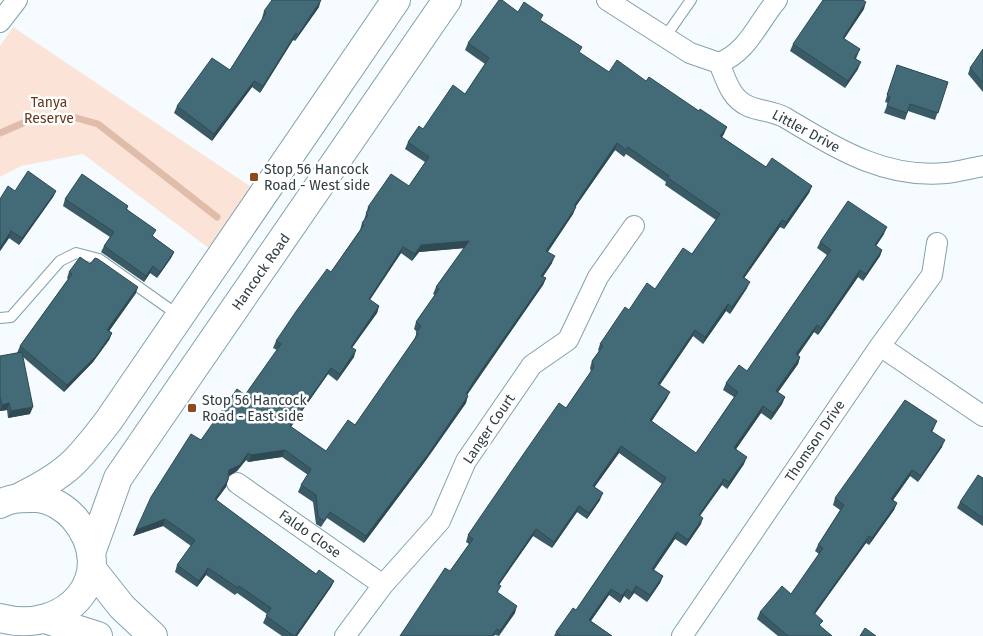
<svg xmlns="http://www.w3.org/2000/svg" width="983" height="636" font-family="'Fira Sans',sans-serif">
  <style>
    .green { fill: #fbe4d7 }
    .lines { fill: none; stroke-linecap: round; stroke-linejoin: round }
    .stream { stroke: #e0bdaa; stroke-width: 7 }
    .service-casing { stroke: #82a2ad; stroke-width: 12 }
    .minor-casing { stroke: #82a2ad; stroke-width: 22 }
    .secondary-casing { stroke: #82a2ad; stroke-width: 30 }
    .service { stroke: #fff; stroke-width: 10 }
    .minor { stroke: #fff; stroke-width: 20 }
    .secondary { stroke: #fff; stroke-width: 28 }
    .wall { fill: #3a5b66; fill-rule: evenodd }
    .shaded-wall { fill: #2f4a53 }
    .building { fill: #436a77; stroke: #2f4a53; fill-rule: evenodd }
    .poi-dot { fill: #8d4a1b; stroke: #fff; stroke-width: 2 }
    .labels { text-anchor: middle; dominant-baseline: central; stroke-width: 5; stroke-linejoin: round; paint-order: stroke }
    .park-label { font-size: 14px; fill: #653719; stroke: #fff }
    .street-label { font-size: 14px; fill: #303d42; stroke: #fff }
    .poi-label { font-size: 14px; fill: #303d42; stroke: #fff; text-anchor: start }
  </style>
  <rect width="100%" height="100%" fill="#f5fbfe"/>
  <path class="green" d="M13,27L260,193L218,255L83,154L21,166L0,177V46Z"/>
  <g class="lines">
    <path class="stream" d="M0,133L37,117L69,116L98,124L217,217"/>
    <g class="service-casing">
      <path id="service" d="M665,37L691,0
        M0,318L11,317L60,261L76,253L99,259L178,315"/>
    </g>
    <g class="minor-casing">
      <path id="minor" d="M607,0L690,53L719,63C726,79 730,98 748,106C759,111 772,111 784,117C835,147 883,179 946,173C958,172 971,168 983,166
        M0,22L17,0
        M719,63C748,52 758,22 777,0
        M880,346L983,416
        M237,483L383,585
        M345,636L383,585L440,521L466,461L532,365L568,340L598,277L634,226
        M682,636L880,346L932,275L937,243"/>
    </g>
    <g class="secondary-casing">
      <path id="secondary" d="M20,497C67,474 78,461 109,420L396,0
        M0,504C12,497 24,498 37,498C51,499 65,508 74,518C121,574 68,636 0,618
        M91,553L118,478L447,0
        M92,569L122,607L153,636
        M51,621L98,636"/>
    </g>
    <use href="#service" class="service"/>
    <use href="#minor" class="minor"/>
    <use href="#secondary" class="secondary"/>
  </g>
  <path class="wall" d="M319,7L295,41L293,40L260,93L252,87L212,141L174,113L177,106L230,70L263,19L262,18L264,11Z
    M864,9L844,39L860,49L856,59L858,69L845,88L790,51L793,44Z
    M518,12L541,21L580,53L609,72L724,134L722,137L766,167L812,186L809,193L784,229L780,227L744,278L747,288L730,314L726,311L703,344L693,336L660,385L667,398L651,421L696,453L734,397L723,390L726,383L747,371L827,255L817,248L820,242L884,234L876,246L882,250L880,256L863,281L858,277L818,335L814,332L798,355L800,357L798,364L778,392L785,397L782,404L771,420L761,413L736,449L744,464L727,489L722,485L700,516L701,524L686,546L675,539L654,570L663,576L660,583L647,602L634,593L629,600L624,596L620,603L609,595L591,621L612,636H554L556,632L576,610L662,484L619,453L594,488L600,500L587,519L577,512L552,548L533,536L499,585L498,593L515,613L499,636L495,635L494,636H400L450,571L469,544L466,542L468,535L566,408L591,372L590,368L592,361L599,351L598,350L600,344L629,310L655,289L692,254L716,220L665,185L666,182L626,154L624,157L615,150L575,207L573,214L548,252L552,263L543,277L546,278L543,285L473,385L467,395L466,403L426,460L364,543L327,518L321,527L316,524L313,502L298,492L301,485L308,475L282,457L248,462L246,460L237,471L229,476L228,480L226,487L216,500L316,574L334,581L331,587L297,636H282L263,623L267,614L237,593L235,595L206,575L197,587L175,572L177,565L191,546L163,526L133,536L136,530L201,440L245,395L277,350L273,348L276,341L331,272L360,230L362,223L364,220L368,207L409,186L425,162L405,149L408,142L465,94L485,64L465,50L468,43ZM464,248L436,287L433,294L435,295L416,322L414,329L417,332L414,340L355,425L326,451L291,427L328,374L337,381L354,357L352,348L377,313L379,306L370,300L401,253L412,261L419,252Z
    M983,49V92L968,74L970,68Z
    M897,65L948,82L935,120L908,111L905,120L884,113L888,103L885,102Z
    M15,191H56L53,197L19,245L9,238L0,251V199Z
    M65,199L128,206L127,209L154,237L174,252L171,258L157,278L150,273L144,282L101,252L104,246L110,237L63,206Z
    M90,264L136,293L109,331L112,333L109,340L93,362L64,392L23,357L30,414L8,418L7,410L0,411V356L18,353H17L20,346L68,279L67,278L69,272Z
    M934,428L932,432L942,447L918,482L910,476L893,500L897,503L894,510L869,545L866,543L815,614L821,627L832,636H778L757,619L760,612L791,594L819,554L815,551L818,545L840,510L833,505L835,498Z
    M983,478V526L957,508L960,502Z"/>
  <path class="shaded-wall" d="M321,0L319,7L295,41L298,35Z
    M866,2L864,9L840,45L843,38Z
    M296,33L293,40L260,93L263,86Z
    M861,62L858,69L845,88L848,81Z
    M254,81L252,87L212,141L214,134Z
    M727,127L724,134L718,143L720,136Z
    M617,143L615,150L572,212L574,206Z
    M812,186L809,193L784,229L786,222Z
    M56,191L53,197L19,245L22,238Z
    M576,207L573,214L544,257L546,251Z
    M782,220L780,227L740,284L743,277Z
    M887,227L884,234L872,252L875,245Z
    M11,231L9,238L0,251V248Z
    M469,241L466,248L419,252L412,261L415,254L421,245Z
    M403,247L401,253L366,305L369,299Z
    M882,250L880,256L863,281L866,274Z
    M174,252L171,258L157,278L160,272Z
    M555,256L552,263L539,282L541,276Z
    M153,266L150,273L144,282L146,276Z
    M860,270L858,277L818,335L821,328Z
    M546,278L543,285L463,401L466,394L476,378Z
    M750,282L747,288L730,314L732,307Z
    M138,287L136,293L105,337L107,330Z
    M728,304L726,311L703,344L705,337Z
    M379,306L377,313L348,353L351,347Z
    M817,325L814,332L794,361L796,354Z
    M695,330L693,336L656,390L658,384Z
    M112,333L109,340L93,362L64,392L67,385Z
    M356,350L354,357L337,381L340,374Z
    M800,357L798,364L774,398L776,391Z
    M331,368L328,374L287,432L290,426Z
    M670,392L667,398L648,427L650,420Z
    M468,396L466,403L426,460L364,543L366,536Z
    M785,397L782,404L771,420L773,413Z
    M9,403L7,410L0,411L2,405Z
    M763,406L761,413L732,455L734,448Z
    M33,407L30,414L8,418L11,411Z
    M937,421L934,428L928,437L931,431Z
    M945,440L942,447L918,482L921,476Z
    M621,446L619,453L590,493L593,486Z
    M285,450L282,457L248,462L251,455Z
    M248,453L246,460L237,471L227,477L229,470Z
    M747,457L744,464L727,489L729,482Z
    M912,470L910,476L889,506L891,499Z
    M724,479L722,485L696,521L699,515Z
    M228,480L226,487L212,506L215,499Z
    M603,493L600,500L587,519L589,513Z
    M897,503L894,510L869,545L872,538Z
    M579,506L577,512L552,548L554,542Z
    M703,518L701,524L686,546L688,540Z
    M165,519L163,526L133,536L136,530Z
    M536,529L533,536L495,590L498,584Z
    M677,532L675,539L650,575L652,569Z
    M869,536L866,543L811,619L814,613Z
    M208,568L206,575L197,587L199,581Z
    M663,576L660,583L647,602L650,595Z
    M334,581L331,587L297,636H295Z
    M636,586L634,593L629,600L632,593Z
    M611,589L609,595L587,626L589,620Z
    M627,589L624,596L620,603L622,596Z
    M517,606L515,613L498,636L500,631Z"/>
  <path class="building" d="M272,0H321L298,35L296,33L263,86L254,81L214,134L177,106L212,58L230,70L266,13L264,11Z
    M499,0H502L518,12L524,2L543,15L540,20L582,47L579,52L609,72L617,60L646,81L649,77L699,111L700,109L727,127L720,136L766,167L772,158L812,186L786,222L782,220L743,277L750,282L732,307L728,304L705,337L695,330L658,384L670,392L650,420L696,453L738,392L726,383L739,365L747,371L831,250L820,242L848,201L887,227L875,245L882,250L866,274L860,270L821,328L817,325L796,354L800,357L776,391L785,397L773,413L763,406L734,448L747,457L729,482L724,479L699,515L703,518L688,540L677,532L652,569L663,576L650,595L636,586L632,593L627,589L622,596L611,589L589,620L612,636H561L556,632L573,608L576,610L666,478L621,446L593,486L603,493L589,513L579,506L554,542L536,529L498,584L501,586L497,592L517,606L500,631L497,629L492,636H400L445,568L450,571L473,539L468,535L518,462L559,403L566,408L594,367L592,361L603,346L600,344L625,307L629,310L647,283L655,289L683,248L692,254L720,214L668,178L669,176L628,147L626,150L617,143L574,206L576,207L546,251L555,256L541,276L546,278L476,378L466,394L468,396L429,453L366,536L330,512L324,521L318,517L316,495L301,485L311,469L285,450L251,455L248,453L240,465L229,470L228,480L215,499L316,574L319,570L334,581L295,636H294L266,616L271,608L239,586L238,588L208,568L199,581L177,565L195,540L165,519L136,530L151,497L191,434L201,440L237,389L245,395L281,344L276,341L297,310L327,269L331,272L364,225L362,223L368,215L366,213L370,208L368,207L391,174L409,186L429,157L408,142L419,126L423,129L453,85L465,94L489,58L468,43ZM469,241L436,287L439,289L416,322L421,326L416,333L418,334L355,425L348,420L326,451L290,426L331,368L340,374L356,350L351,347L379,306L369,299L403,247L415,254L421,245Z
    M823,0H863L866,2L843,38L860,49L854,58L861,62L848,81L793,44Z
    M983,49V83L970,68Z
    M897,65L948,82L938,113L910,104L907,113L887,106L890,97L887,95Z
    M28,171L56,191L22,238L11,231L0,248V199L8,186L15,191Z
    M82,174L128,206L126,209L156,230L152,236L174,252L160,272L153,266L146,276L104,246L114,232L65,199Z
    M80,257L90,264L95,258L98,259L138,287L107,330L112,333L96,356L67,385L20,346L72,274L69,272Z
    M22,352L33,407L11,411L9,403L2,405L0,397V356Z
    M905,400L937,421L931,431L945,440L921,476L912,470L891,499L897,503L872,538L869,536L814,613L823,621L819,625L832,636H788L760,612L782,586L791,594L823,548L818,545L844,505L835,498Z
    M978,475L983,478V518L960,502Z
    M865,628L876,636H860Z"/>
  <g class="poi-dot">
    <rect x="249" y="172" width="10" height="10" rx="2.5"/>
    <rect x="187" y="403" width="10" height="10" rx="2.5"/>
  </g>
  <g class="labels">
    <g class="park-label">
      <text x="49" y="102">Tanya<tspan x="49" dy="16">Reserve</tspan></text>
    </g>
    <g class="street-label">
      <text transform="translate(806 131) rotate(28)">Littler Drive</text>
      <text transform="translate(261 272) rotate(-55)">Hancock Road</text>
      <text transform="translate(489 429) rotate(-56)">Langer Court</text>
      <text transform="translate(815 441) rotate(-56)">Thomson Drive</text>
      <text transform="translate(310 534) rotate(35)">Faldo Close</text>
    </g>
    <g class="poi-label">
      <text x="264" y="169">Stop 56 Hancock<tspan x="264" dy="16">Road - West side</tspan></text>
      <text x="202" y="400">Stop 56 Hancock<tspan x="202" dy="16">Road - East side</tspan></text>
    </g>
  </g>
</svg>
